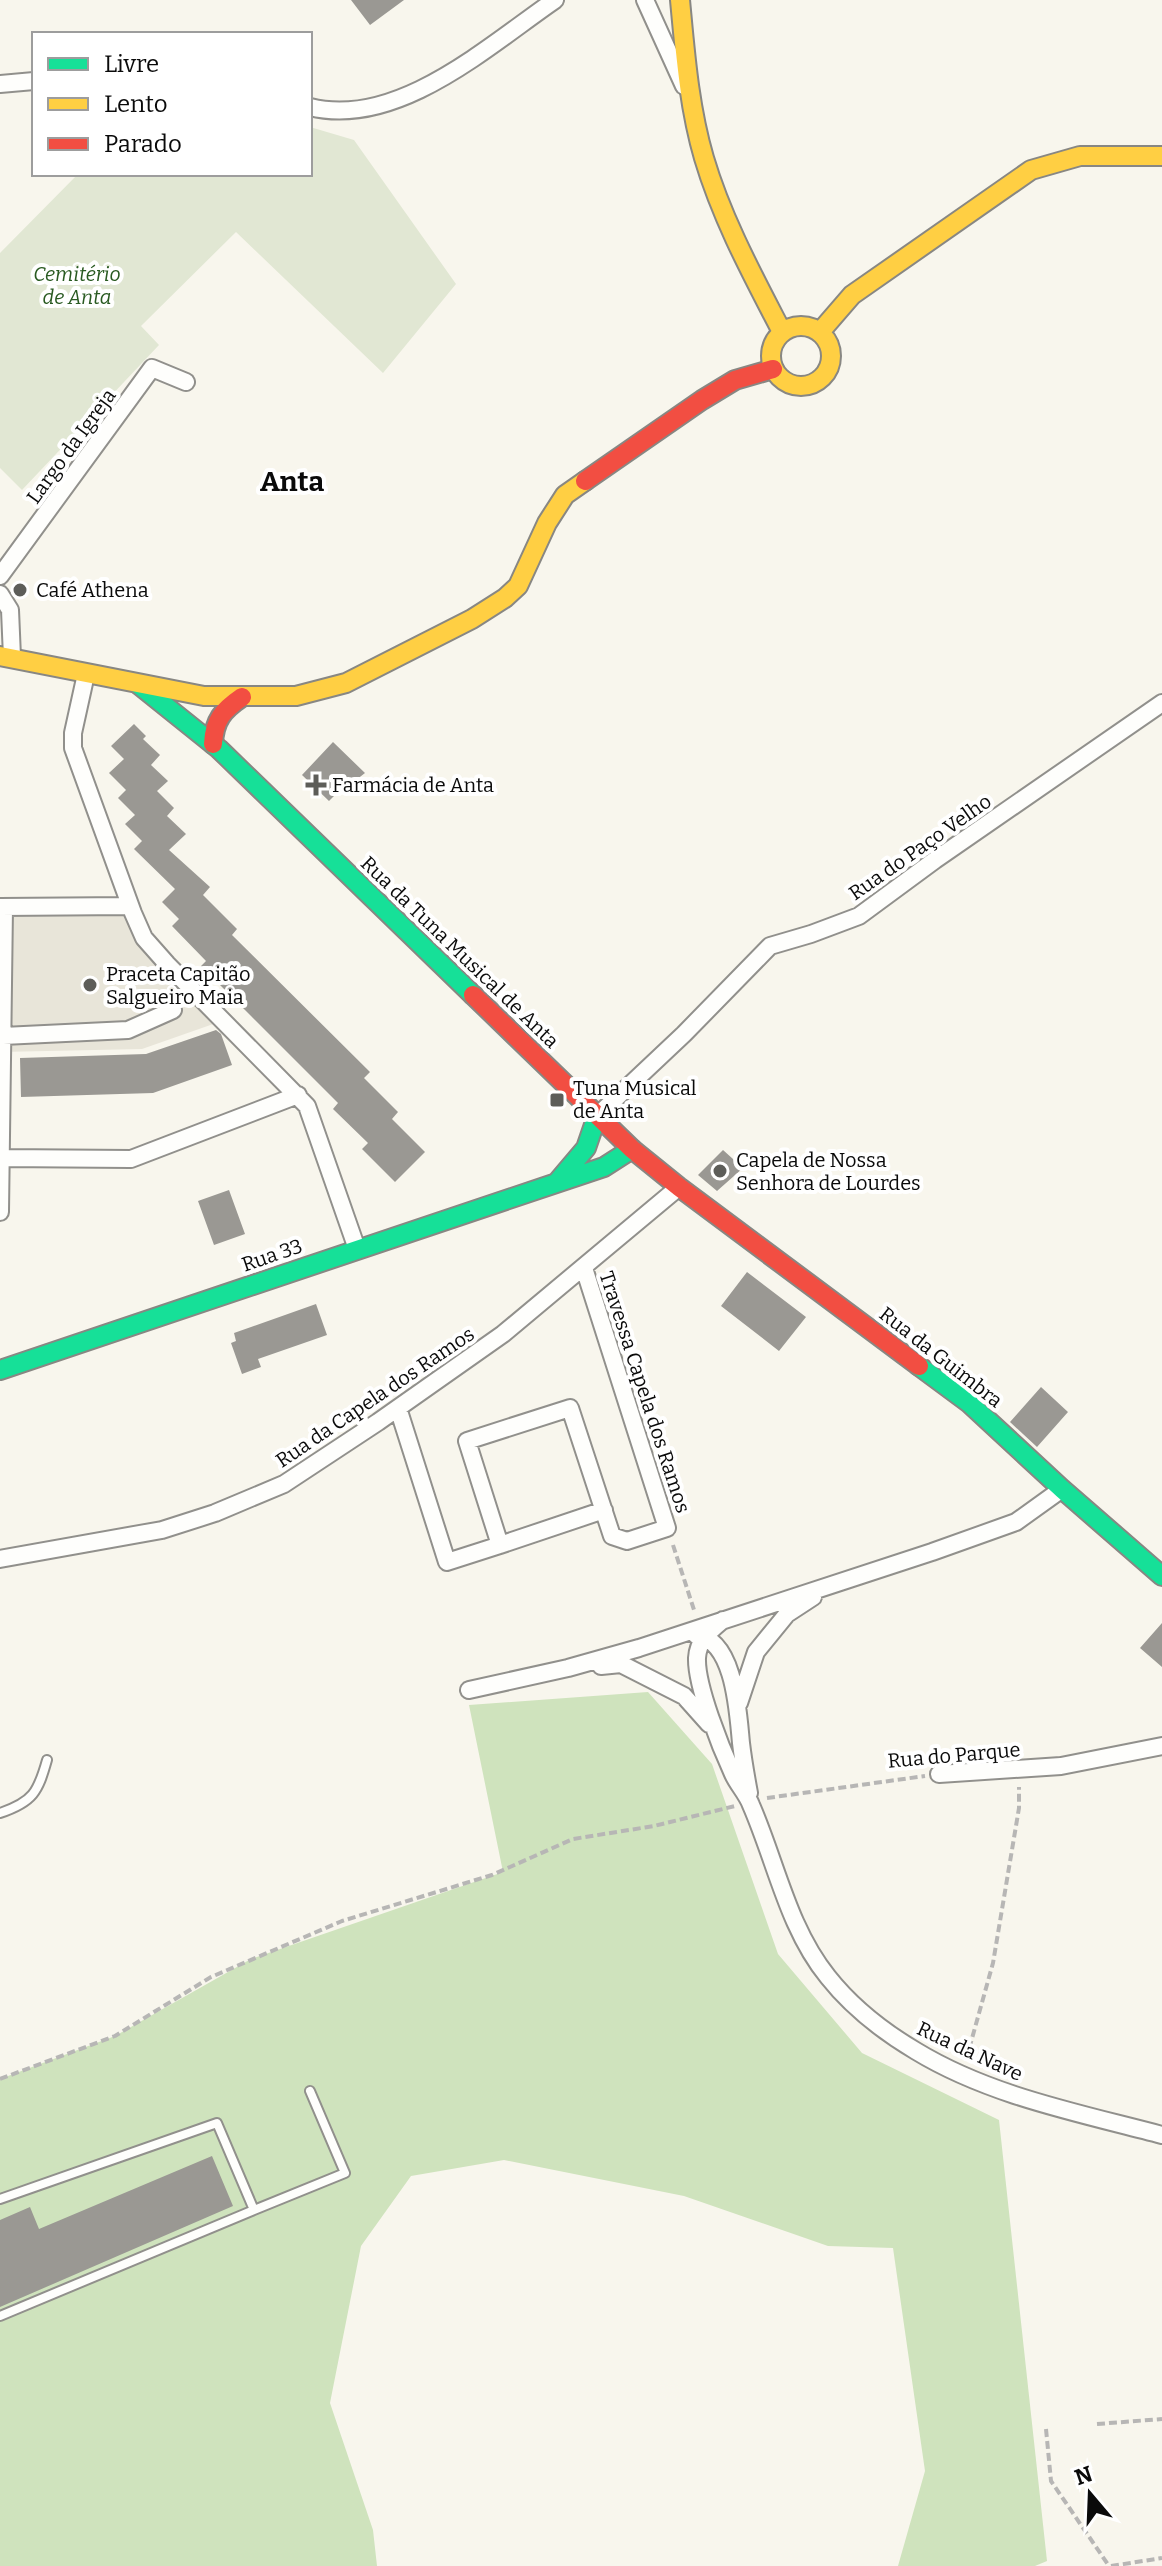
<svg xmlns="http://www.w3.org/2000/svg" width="1162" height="2566" font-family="Bitter,serif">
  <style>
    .forest { fill: #cfe3bd }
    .cemetery { fill: #e1e7d3 }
    .plaza { fill: #e8e5d9 }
    .building { fill: #9a9893 }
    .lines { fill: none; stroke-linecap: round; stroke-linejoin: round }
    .lane-casing { stroke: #91908c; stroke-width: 12 }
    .street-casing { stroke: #91908c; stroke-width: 20 }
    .fast-casing { stroke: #888783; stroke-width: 22 }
    .slow-casing { stroke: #888783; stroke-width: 22 }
    .jam-casing { stroke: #888783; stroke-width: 22 }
    .path { stroke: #b7b6b5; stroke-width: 4; stroke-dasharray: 8 4; stroke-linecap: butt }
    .lane { stroke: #fefefc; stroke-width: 8 }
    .street { stroke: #fefefc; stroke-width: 16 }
    .fast { stroke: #16e098; stroke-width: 18 }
    .slow { stroke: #ffcf43; stroke-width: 18 }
    .jam { stroke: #f24e42; stroke-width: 18 }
    .poi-dot { fill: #5d5d59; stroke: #fff; stroke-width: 3 }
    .labels { text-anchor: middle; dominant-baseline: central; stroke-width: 8; stroke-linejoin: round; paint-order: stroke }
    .park-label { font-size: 20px; font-style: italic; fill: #295a21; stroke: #fff }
    .street-label { font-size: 20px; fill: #0a0a0a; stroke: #fff }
    .poi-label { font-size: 20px; fill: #0a0a0a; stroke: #fff; text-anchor: start }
    .district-label { font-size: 28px; font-weight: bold; fill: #0a0a0a; stroke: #fff }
  </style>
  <rect width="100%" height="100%" fill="#f8f6ed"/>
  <path class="forest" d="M648,1692L712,1764L778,1954L862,2053L999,2120L1047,2561L1035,2566H898L925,2471L893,2248L828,2246L684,2196L504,2160L411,2176L361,2246L330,2403L373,2530L377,2566H0V2079L115,2036L251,1959L503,1872L469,1705Z"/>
  <path class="cemetery" d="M310,127L354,140L456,284L383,373L236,232L141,326L159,345L22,490L0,468V253L78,174H310Z"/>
  <path class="plaza" d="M122,900L219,1022L142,1049L0,1052V902Z"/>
  <path class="building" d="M351,0H404L370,25Z
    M134,724L146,736L143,739L160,755L151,765L168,781L157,791L174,808L167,816L186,834L169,850L210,887L203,895L237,929L232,935L370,1072L364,1078L398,1112L392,1119L425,1152L395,1182L362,1149L368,1143L333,1109L338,1103L201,966L206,961L172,926L179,919L162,902L175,889L134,849L142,841L125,824L135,815L118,798L126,790L109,773L124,759L111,746Z
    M333,742L365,773L347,787L345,785L329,801L302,775Z
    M216,1030L221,1034L232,1065L153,1093L21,1097L20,1058L146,1054Z
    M723,1150L743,1168L717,1191L698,1175Z
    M229,1190L245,1234L214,1245L198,1201Z
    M747,1272L806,1317L779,1351L721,1306Z
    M316,1304L327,1335L258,1359L261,1367L242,1374L231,1343L236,1341L234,1333Z
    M1041,1387L1068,1412L1037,1447L1010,1422Z
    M1162,1623V1667L1140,1648Z
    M212,2156L233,2206L0,2307V2220L30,2207L39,2229Z"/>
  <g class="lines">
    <g class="lane-casing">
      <path id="lane" d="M0,1813C33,1802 38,1792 47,1760
        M0,2199L217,2123L254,2210L0,2316
        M254,2210L345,2173L310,2091"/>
    </g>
    <g class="street-casing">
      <path id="street" d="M645,0L684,86
        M0,84L34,81
        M310,107C397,129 488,46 555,0
        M0,576L152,368L186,382
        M0,594L10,610L12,657
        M86,674L73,733V748L133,913L144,938L167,964L307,1106L357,1249
        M0,907L130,906
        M3,1036L128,1030L173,1010
        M597,1116L684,1034L770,946L811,934L859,916L935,860L1162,703
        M1,1158L131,1159L298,1095
        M0,1212L4,908
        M398,1408L447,1562L500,1545L467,1441L570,1408L612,1536L627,1541L667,1528L584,1268
        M500,1545L604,1510
        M0,1559L162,1530L215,1513L284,1484L378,1422L503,1334L679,1187
        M723,1620C710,1631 698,1640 697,1658C696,1686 721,1748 733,1774C738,1785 747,1794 751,1805C776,1862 788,1928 828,1977C851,2006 884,2032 916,2051C990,2096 1079,2113 1162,2135
        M696,1635C735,1640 738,1713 741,1743C743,1760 746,1777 749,1793
        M601,1666L621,1664L684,1696L709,1724
        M469,1690L568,1668L639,1648L932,1552L1016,1522L1062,1489
        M739,1703L756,1652L787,1614L813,1597
        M939,1774L1061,1766L1162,1746"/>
    </g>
    <g class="fast-casing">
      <path id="fast" d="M138,684L219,749L473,995
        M558,1181L586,1148L597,1116
        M919,1366L969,1403L1062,1489L1162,1576
        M0,1370L604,1167L632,1149"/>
    </g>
    <g class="slow-casing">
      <path id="slow" d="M680,0C685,53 689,107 704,158C722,219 753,276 782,332
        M771 356a30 30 0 1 1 60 0a30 30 0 1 1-60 0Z
        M820,332L852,295L1031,170L1080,156H1162
        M0,656L204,696H296L346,683L472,619L505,598L518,586L547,523L565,495L585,481"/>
    </g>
    <g class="jam-casing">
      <path id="jam" d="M585,481L702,400L735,380L773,369
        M213,744C214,720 223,710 242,697
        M473,995L632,1149L679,1187L919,1366"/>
    </g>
    <path class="path" d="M673,1545L695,1613
      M767,1798L925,1776
      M966,2060L993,1963L1019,1808V1787
      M0,2079L115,2036L211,1977L342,1921L492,1875L573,1839L654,1826L735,1806
      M1097,2424L1162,2419
      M1046,2429L1051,2481L1109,2566
      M1111,2566L1162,2558"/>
    <use href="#lane" class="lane"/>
    <use href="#street" class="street"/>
    <use href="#fast" class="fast"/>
    <use href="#slow" class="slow"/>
    <use href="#jam" class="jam"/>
  </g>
  <g class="poi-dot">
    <circle cx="20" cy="590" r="8"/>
    <path d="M312 773h8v8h8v8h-8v8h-8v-8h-8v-8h8z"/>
    <circle cx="90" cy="985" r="8"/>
    <rect x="549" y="1092" width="16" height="16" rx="4"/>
    <circle cx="720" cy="1171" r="8"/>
  </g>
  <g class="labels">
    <g class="park-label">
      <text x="77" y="274">Cemitério<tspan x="77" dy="23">de Anta</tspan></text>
    </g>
    <g class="street-label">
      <text transform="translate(71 446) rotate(-54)">Largo da Igreja</text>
      <text transform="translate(920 847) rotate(-35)">Rua do Paço Velho</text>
      <text transform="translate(460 952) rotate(44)">Rua da Tuna Musical de Anta</text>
      <text transform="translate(272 1255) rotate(-19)">Rua 33</text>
      <text transform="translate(941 1357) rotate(38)">Rua da Guimbra</text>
      <text transform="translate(645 1392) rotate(72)">Travessa Capela dos Ramos</text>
      <text transform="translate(375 1397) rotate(-34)">Rua da Capela dos Ramos</text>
      <text transform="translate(954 1755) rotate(-5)">Rua do Parque</text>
      <text transform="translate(970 2051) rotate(25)">Rua da Nave</text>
    </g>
    <g class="poi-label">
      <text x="36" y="590">Café Athena</text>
      <text x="332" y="785">Farmácia de Anta</text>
      <text x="106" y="974">Praceta Capitão<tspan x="106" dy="23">Salgueiro Maia</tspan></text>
      <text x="573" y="1088">Tuna Musical<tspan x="573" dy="23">de Anta</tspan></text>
      <text x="736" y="1160">Capela de Nossa<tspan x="736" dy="23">Senhora de Lourdes</tspan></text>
    </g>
    <g class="district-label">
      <text x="292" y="481">Anta</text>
    </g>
  </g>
  <rect x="32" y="32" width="280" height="144" fill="#ffffff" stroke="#9d9d9d" stroke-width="2"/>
  <rect x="48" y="58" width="40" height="12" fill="#16e098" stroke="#9d9d9d" stroke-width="2"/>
  <text x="104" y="72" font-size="24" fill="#0a0a0a">Livre</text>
  <rect x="48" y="98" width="40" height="12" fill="#ffcf43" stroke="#9d9d9d" stroke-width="2"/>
  <text x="104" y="112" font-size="24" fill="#0a0a0a">Lento</text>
  <rect x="48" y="138" width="40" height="12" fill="#f24e42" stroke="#9d9d9d" stroke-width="2"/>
  <text x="104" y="152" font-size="24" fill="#0a0a0a">Parado</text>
  <g transform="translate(1090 2494) rotate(341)" stroke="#ffffff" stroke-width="6" paint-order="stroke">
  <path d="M0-6L14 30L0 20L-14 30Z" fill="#0a0a0a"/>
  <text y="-12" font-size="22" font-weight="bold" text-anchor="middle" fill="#0a0a0a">N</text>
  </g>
</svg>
